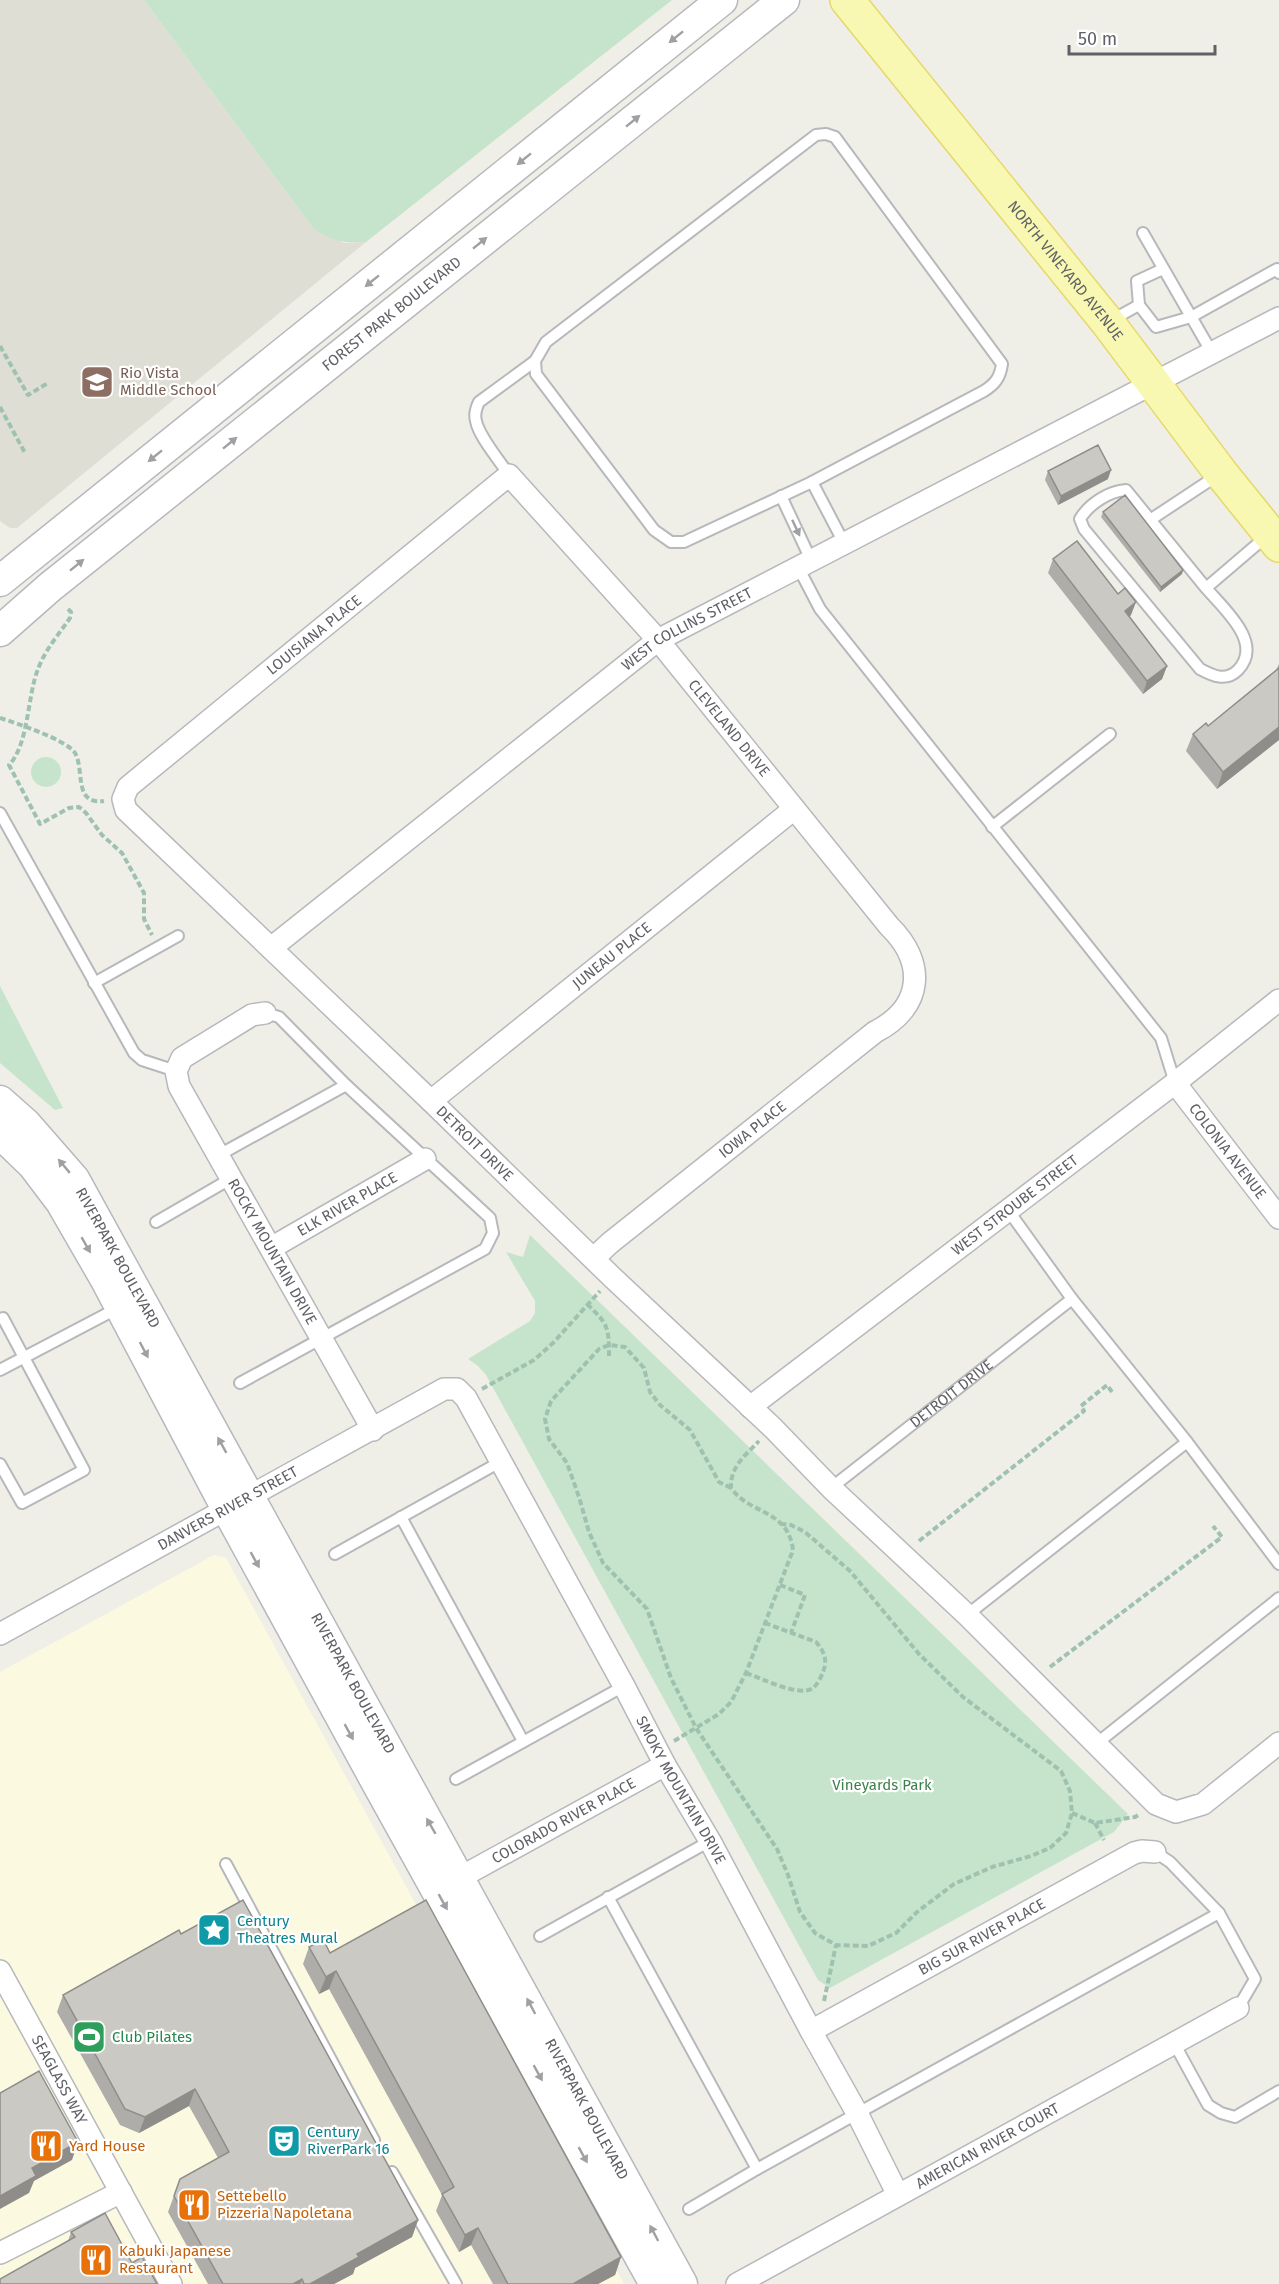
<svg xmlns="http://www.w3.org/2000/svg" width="1279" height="2284" font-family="'Fira Sans',sans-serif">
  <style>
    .commercial { fill: #fbfae0 }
    .education { fill: #dfded5 }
    .green { fill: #c6e4cb }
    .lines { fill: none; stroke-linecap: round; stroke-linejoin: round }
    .lane-casing { stroke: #b7b8bc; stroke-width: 14 }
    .street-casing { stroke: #b7b8bc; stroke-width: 24 }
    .secondary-casing { stroke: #b6b8bd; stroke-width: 33 }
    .primary-casing { stroke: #e6d869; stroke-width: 36 }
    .path { stroke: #9ec2af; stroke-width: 4; stroke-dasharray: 6 3; stroke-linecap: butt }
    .lane { stroke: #fff; stroke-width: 10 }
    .street { stroke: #fff; stroke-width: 21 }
    .secondary { stroke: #fff; stroke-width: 30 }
    .primary { stroke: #f8f8b3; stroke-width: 33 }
    .wall { fill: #afada9 }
    .shaded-wall { fill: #8e8d89 }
    .building { fill: #cbc9c4; stroke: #8e8d89; stroke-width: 1.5 }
    .oneway { fill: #9fa0a3 }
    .labels { text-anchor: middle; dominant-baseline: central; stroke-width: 4.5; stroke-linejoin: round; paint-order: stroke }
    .street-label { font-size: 15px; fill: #5f6166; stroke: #fff }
    .education-label { font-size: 15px; fill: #785e54; stroke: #fff; text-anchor: start }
    .park-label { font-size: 15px; fill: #3c804b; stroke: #fff }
    .culture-label { font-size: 15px; fill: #0d838f; stroke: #fff; text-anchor: start }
    .leisure-label { font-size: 15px; fill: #27864d; stroke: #fff; text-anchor: start }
    .food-label { font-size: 15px; fill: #c56008; stroke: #fff; text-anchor: start }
  </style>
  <rect width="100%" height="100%" fill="#efefe7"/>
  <path class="commercial" d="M214,1555L226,1558L624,2284H0V1672Z"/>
  <path class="education" d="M0,0H144L313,228L344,243L366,242L17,528H10L0,521Z"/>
  <path class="green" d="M144,0H672L366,242C342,243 333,242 313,228Z
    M31 772a15 15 0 1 1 30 0a15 15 0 1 1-30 0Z
    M0,986L63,1108L55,1110L0,1063Z
    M530,1235L1128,1814L1114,1832L830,1988L818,1980L486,1375L478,1366L468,1359L530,1321L535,1313V1301L506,1252L523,1257Z"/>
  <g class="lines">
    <g class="lane-casing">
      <g id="lane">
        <path d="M826,134L835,137L1002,364C1000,378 995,384 984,391L812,482L684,542H671L654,530L536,374L535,361L546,342L816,135Z"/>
        <path d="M1143,233L1212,353"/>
        <path d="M1139,305L1156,327L1191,317L1277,269L1279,273"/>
        <path d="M1112,320L1139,305L1137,281L1163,269"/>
        <path d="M509,475C500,461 479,437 476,421C474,414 476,408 479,402L535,361"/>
        <path d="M812,482L844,543"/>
        <path d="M781,496L811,560"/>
        <path d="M1150,520L1218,475"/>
        <path d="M798,567L820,609L1161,1038L1175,1083"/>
        <path d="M1206,588L1126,490C1109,491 1089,504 1080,519L1084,529L1200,669C1213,676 1226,682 1238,670C1264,643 1224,609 1206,588L1268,535"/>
        <path d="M0,813L134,1053L142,1060L176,1071"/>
        <path d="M992,827L1110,734"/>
        <path d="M94,983L178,936"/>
        <path d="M219,1155L346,1085"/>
        <path d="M1008,1210L1072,1299L1187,1442L1279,1564"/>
        <path d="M156,1222L232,1178"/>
        <path d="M0,1370L118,1308"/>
        <path d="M240,1383L485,1249L493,1233L490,1218L346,1085L279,1017L265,1013"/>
        <path d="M0,1464L22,1503L84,1470L3,1318"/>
        <path id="s1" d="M831,1488L1072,1299"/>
        <path d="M401,1517L523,1741"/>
        <path d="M335,1554L500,1462"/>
        <path d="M967,1615L1187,1442"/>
        <path d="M1096,1744L1279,1598"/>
        <path d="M456,1779L624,1686"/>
        <path d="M1155,1852L1170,1862L1219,1913L1255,1979L1238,2008"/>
        <path d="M226,1864L374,2140"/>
        <path d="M608,1897L757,2169"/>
        <path d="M540,1936L710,1841"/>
        <path d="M1174,2043L1208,2105L1221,2113L1235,2117L1279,2091"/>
        <path d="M392,2172L456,2284"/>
        <path d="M689,2209L757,2169L1219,1913"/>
      </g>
    </g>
    <g class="street-casing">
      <g id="street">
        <path id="s2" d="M271,948L658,640L1279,318"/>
        <path id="s3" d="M265,1013L252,1015L182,1058L176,1071L179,1086L373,1430"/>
        <path id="s4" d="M1175,1083L1279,1218"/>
        <path id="s5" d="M431,1101L794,809"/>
        <path id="s6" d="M271,1248L425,1159"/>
        <path id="s7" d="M594,1258L610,1243L875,1032C924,1007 926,962 889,926L658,640L509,475L128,787L123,799L126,810L431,1101L613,1278L773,1428L831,1488L967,1615L1156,1804L1176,1812L1203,1804L1279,1743"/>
        <path id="s8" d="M750,1407L1175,1083L1279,1000"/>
        <path id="s9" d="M0,1634L444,1389H457L466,1398L624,1686L665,1765L710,1841L811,2031L857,2113L898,2195"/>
        <path id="s10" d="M461,1877L665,1765"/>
        <path id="s11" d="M0,1971L171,2284"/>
        <path id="s12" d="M811,2031L1134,1853L1142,1851L1155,1852"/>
        <path d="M0,2253L121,2192"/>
        <path id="s13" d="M737,2284L1238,2008"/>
      </g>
    </g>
    <g class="secondary-casing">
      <g id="secondary">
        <path d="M0,581L722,0"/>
        <path id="s14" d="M0,631L50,587L784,0"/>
        <path id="s15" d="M0,1101L26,1124L74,1179C278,1546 481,1914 682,2284"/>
        <path d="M0,1133L33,1165L61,1202L106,1280L227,1509L377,1783L655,2284"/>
      </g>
    </g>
    <g class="primary-casing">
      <g id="primary">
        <path id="s16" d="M847,0L1108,323L1221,473L1279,545"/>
      </g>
    </g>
    <path class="path" d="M0,346L28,395L48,383
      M0,407L25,453
      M68,609L71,612L70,618C59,634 45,650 38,669C27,697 29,744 9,765L40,824L69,808L79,807L86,813L102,835L122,853L144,893V919L152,935
      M0,718C16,723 67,740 75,753C85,771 73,805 104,801
      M587,1304C608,1324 609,1327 609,1356
      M482,1389L534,1360L553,1343L600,1291
      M731,1488L719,1482L690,1430L660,1405L650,1392L644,1368L625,1347L609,1345L599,1349L551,1401L545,1419L549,1439L567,1463L579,1497L589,1532L603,1563L647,1609L671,1678L696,1728L777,1849L788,1875L800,1912L815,1933L836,1945L868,1946L896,1933L917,1912L954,1884L992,1867L1031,1856L1050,1848L1066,1833L1072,1813L1070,1791L1061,1771L963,1697L919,1654L850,1571L805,1532L791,1525L782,1524
      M919,1541L1084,1411L1081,1406L1107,1385L1112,1392
      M780,1585L805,1595L791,1633
      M1050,1667L1222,1537L1213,1526
      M746,1673C761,1678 800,1698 813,1688C818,1684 821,1677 823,1672C828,1660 824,1651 816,1642L765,1623
      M674,1741L719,1714L731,1702L746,1673L793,1550C788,1509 750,1515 731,1488C730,1466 746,1455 759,1441
      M1072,1813L1095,1823L1135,1817L1140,1814
      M1095,1823L1104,1840
      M824,2001L836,1945"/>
    <use href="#lane" class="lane"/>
    <use href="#street" class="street"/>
    <use href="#secondary" class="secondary"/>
    <use href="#primary" class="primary"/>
  </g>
  <path class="wall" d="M1048,471L1108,479L1058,505L1045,480Z
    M1103,512L1182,574L1160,592L1101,517Z
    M1053,559L1118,594L1131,615L1129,617L1167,666L1162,679L1143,694L1048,573Z
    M1279,664V740L1217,789L1186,751L1193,734L1208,726L1276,670Z
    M181,1934L418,2220L412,2237L355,2268L353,2274L334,2284H208L168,2212L180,2179L218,2158L189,2106L139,2133L120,2125L57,2012L63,1995Z
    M309,1947L330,1953L621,2257L615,2275L598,2284H493L471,2245L459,2252L436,2211L442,2195L329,1989L319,1994L303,1964Z
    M71,2232L132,2263L68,2241Z"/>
  <path class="shaded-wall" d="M1111,470L1108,479L1058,505L1061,496Z
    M1183,570L1182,574L1160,592L1161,587Z
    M1136,602L1131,615L1120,624L1125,611Z
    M1167,666L1162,679L1143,694L1147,681Z
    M1279,727V740L1217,789L1223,772Z
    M336,1971L329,1989L319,1994L326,1977Z
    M195,2089L189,2106L139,2133L145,2117Z
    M78,2142L72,2160L34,2181L29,2193L0,2209V2196L32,2168Z
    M418,2220L412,2237L355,2268L353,2274L334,2284H310L357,2254Z
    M478,2228L471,2245L459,2252L465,2235Z
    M621,2257L615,2275L598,2284H573Z
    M302,2279L300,2284H293Z"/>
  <path class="building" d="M1098,445L1111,470L1061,496L1048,471Z
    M1125,495L1183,570L1161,587L1103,512Z
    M1077,541L1118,594L1125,588L1136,602L1125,611L1167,666L1147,681L1053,559Z
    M1279,668V727L1223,772L1193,734L1206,723L1208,726Z
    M243,1900L418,2220L357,2254L359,2257L310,2284H304L302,2279L293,2284H223L174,2196L180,2179L229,2152L195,2089L145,2117L125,2109L63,1995L179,1930L181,1934Z
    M426,1900L621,2257L573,2284H508L478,2228L465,2235L442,2194L454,2187L336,1971L326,1977L309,1947L323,1939L330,1953Z
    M39,2071L78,2142L32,2168L36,2176L0,2196V2093Z
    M105,2213L132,2263L142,2257L157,2284H0V2279L75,2237L71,2232Z"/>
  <defs><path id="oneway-solid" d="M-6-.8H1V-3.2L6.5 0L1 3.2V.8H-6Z" transform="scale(1.5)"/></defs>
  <g class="oneway">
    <use href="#oneway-solid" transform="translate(676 37) rotate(141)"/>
    <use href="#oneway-solid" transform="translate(633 121) rotate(-39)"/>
    <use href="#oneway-solid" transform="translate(524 159) rotate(141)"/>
    <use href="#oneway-solid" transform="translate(480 243) rotate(-39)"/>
    <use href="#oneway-solid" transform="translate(372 281) rotate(141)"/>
    <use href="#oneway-solid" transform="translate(230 443) rotate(-39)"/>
    <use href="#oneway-solid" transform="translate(155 456) rotate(141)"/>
    <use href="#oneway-solid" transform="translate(796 528) rotate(65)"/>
    <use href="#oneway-solid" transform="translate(77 565) rotate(-39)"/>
    <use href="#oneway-solid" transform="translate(64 1166) rotate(-130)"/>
    <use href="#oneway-solid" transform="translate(86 1245) rotate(60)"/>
    <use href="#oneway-solid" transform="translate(144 1350) rotate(62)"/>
    <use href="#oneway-solid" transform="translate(222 1445) rotate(-119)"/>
    <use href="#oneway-solid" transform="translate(255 1560) rotate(61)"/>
    <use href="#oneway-solid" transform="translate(349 1732) rotate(61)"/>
    <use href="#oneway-solid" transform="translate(431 1826) rotate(-120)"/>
    <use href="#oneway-solid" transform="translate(443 1902) rotate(61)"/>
    <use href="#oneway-solid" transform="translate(531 2006) rotate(-118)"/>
    <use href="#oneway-solid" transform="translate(538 2073) rotate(61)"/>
    <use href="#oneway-solid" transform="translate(583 2155) rotate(61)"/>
    <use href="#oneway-solid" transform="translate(654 2233) rotate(-118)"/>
  </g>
  <defs>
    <g id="school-square" transform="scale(1.725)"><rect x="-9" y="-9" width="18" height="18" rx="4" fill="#8d6e63" stroke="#fff"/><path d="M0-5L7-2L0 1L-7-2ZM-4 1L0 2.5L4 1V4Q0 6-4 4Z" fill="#fff"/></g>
    <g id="sight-square" transform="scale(1.725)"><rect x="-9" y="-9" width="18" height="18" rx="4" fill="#0f9aa8" stroke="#fff"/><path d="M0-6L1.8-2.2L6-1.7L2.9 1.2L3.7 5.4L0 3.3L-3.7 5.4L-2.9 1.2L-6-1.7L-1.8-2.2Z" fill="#fff"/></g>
    <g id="stadium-square" transform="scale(1.725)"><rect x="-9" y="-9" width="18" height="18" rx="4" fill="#2e9e5b" stroke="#fff"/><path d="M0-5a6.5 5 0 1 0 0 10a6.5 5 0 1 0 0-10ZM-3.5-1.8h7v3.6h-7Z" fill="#fff"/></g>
    <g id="theatre-square" transform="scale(1.725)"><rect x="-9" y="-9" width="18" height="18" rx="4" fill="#0f9aa8" stroke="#fff"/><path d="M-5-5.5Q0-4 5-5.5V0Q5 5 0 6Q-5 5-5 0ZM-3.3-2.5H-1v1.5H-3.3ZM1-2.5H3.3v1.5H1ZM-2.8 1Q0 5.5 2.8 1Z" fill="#fff"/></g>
    <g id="restaurant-square" transform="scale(1.725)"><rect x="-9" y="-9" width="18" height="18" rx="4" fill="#e8710a" stroke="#fff"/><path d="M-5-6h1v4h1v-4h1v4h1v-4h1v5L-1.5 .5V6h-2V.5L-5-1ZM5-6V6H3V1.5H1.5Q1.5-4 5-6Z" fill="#fff"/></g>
  </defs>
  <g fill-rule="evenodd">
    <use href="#school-square" x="97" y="382"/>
    <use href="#sight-square" x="214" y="1930"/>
    <use href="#stadium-square" x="89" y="2037"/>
    <use href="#theatre-square" x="284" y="2141"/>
    <use href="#restaurant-square" x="46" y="2146"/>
    <use href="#restaurant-square" x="194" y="2205"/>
    <use href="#restaurant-square" x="96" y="2260"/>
  </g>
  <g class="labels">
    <g class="street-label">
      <text stroke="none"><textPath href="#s16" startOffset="348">NORTH VINEYARD AVENUE</textPath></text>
      <text stroke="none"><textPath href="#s14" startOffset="504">FOREST PARK BOULEVARD</textPath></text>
      <text stroke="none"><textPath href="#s2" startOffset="525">WEST COLLINS STREET</textPath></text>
      <text transform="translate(314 635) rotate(-39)">LOUISIANA PLACE</text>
      <text transform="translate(729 728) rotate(51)">CLEVELAND DRIVE</text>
      <text stroke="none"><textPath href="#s5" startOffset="232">JUNEAU PLACE</textPath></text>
      <text stroke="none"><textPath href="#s7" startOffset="204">IOWA PLACE</textPath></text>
      <text stroke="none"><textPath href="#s7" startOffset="2080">DETROIT DRIVE</textPath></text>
      <text stroke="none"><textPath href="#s4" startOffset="86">COLONIA AVENUE</textPath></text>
      <text stroke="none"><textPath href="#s6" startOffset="88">ELK RIVER PLACE</textPath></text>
      <text stroke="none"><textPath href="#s8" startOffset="333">WEST STROUBE STREET</textPath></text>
      <text stroke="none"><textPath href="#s3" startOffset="315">ROCKY MOUNTAIN DRIVE</textPath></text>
      <text stroke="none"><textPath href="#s15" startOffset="198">RIVERPARK BOULEVARD</textPath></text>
      <text stroke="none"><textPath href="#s1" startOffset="153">DETROIT DRIVE</textPath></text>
      <text stroke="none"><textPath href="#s9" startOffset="260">DANVERS RIVER STREET</textPath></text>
      <text stroke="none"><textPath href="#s15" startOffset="684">RIVERPARK BOULEVARD</textPath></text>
      <text stroke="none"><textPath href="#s9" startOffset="980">SMOKY MOUNTAIN DRIVE</textPath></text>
      <text stroke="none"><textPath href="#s10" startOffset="117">COLORADO RIVER PLACE</textPath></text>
      <text stroke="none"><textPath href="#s12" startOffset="195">BIG SUR RIVER PLACE</textPath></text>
      <text stroke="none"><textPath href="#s11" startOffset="124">SEAGLASS WAY</textPath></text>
      <text stroke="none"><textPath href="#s15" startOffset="1170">RIVERPARK BOULEVARD</textPath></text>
      <text stroke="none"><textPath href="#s13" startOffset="286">AMERICAN RIVER COURT</textPath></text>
    </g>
    <g class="education-label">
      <text x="120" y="373">Rio Vista<tspan x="120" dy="17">Middle School</tspan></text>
    </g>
    <g class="park-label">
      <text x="882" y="1785">Vineyards Park</text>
    </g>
    <g class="culture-label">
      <text x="237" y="1921">Century<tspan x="237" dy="17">Theatres Mural</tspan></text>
      <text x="307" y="2132">Century<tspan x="307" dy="17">RiverPark 16</tspan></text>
    </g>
    <g class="leisure-label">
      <text x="112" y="2037">Club Pilates</text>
    </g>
    <g class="food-label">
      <text x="69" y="2146">Yard House</text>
      <text x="217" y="2196">Settebello<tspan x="217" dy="17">Pizzeria Napoletana</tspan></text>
      <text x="119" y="2251">Kabuki Japanese<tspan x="119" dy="17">Restaurant</tspan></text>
    </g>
  </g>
  <path d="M1069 45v9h146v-9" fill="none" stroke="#5f6166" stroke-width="3"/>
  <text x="1078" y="45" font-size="18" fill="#5f6166" stroke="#ffffff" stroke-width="4.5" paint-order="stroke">50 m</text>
</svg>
